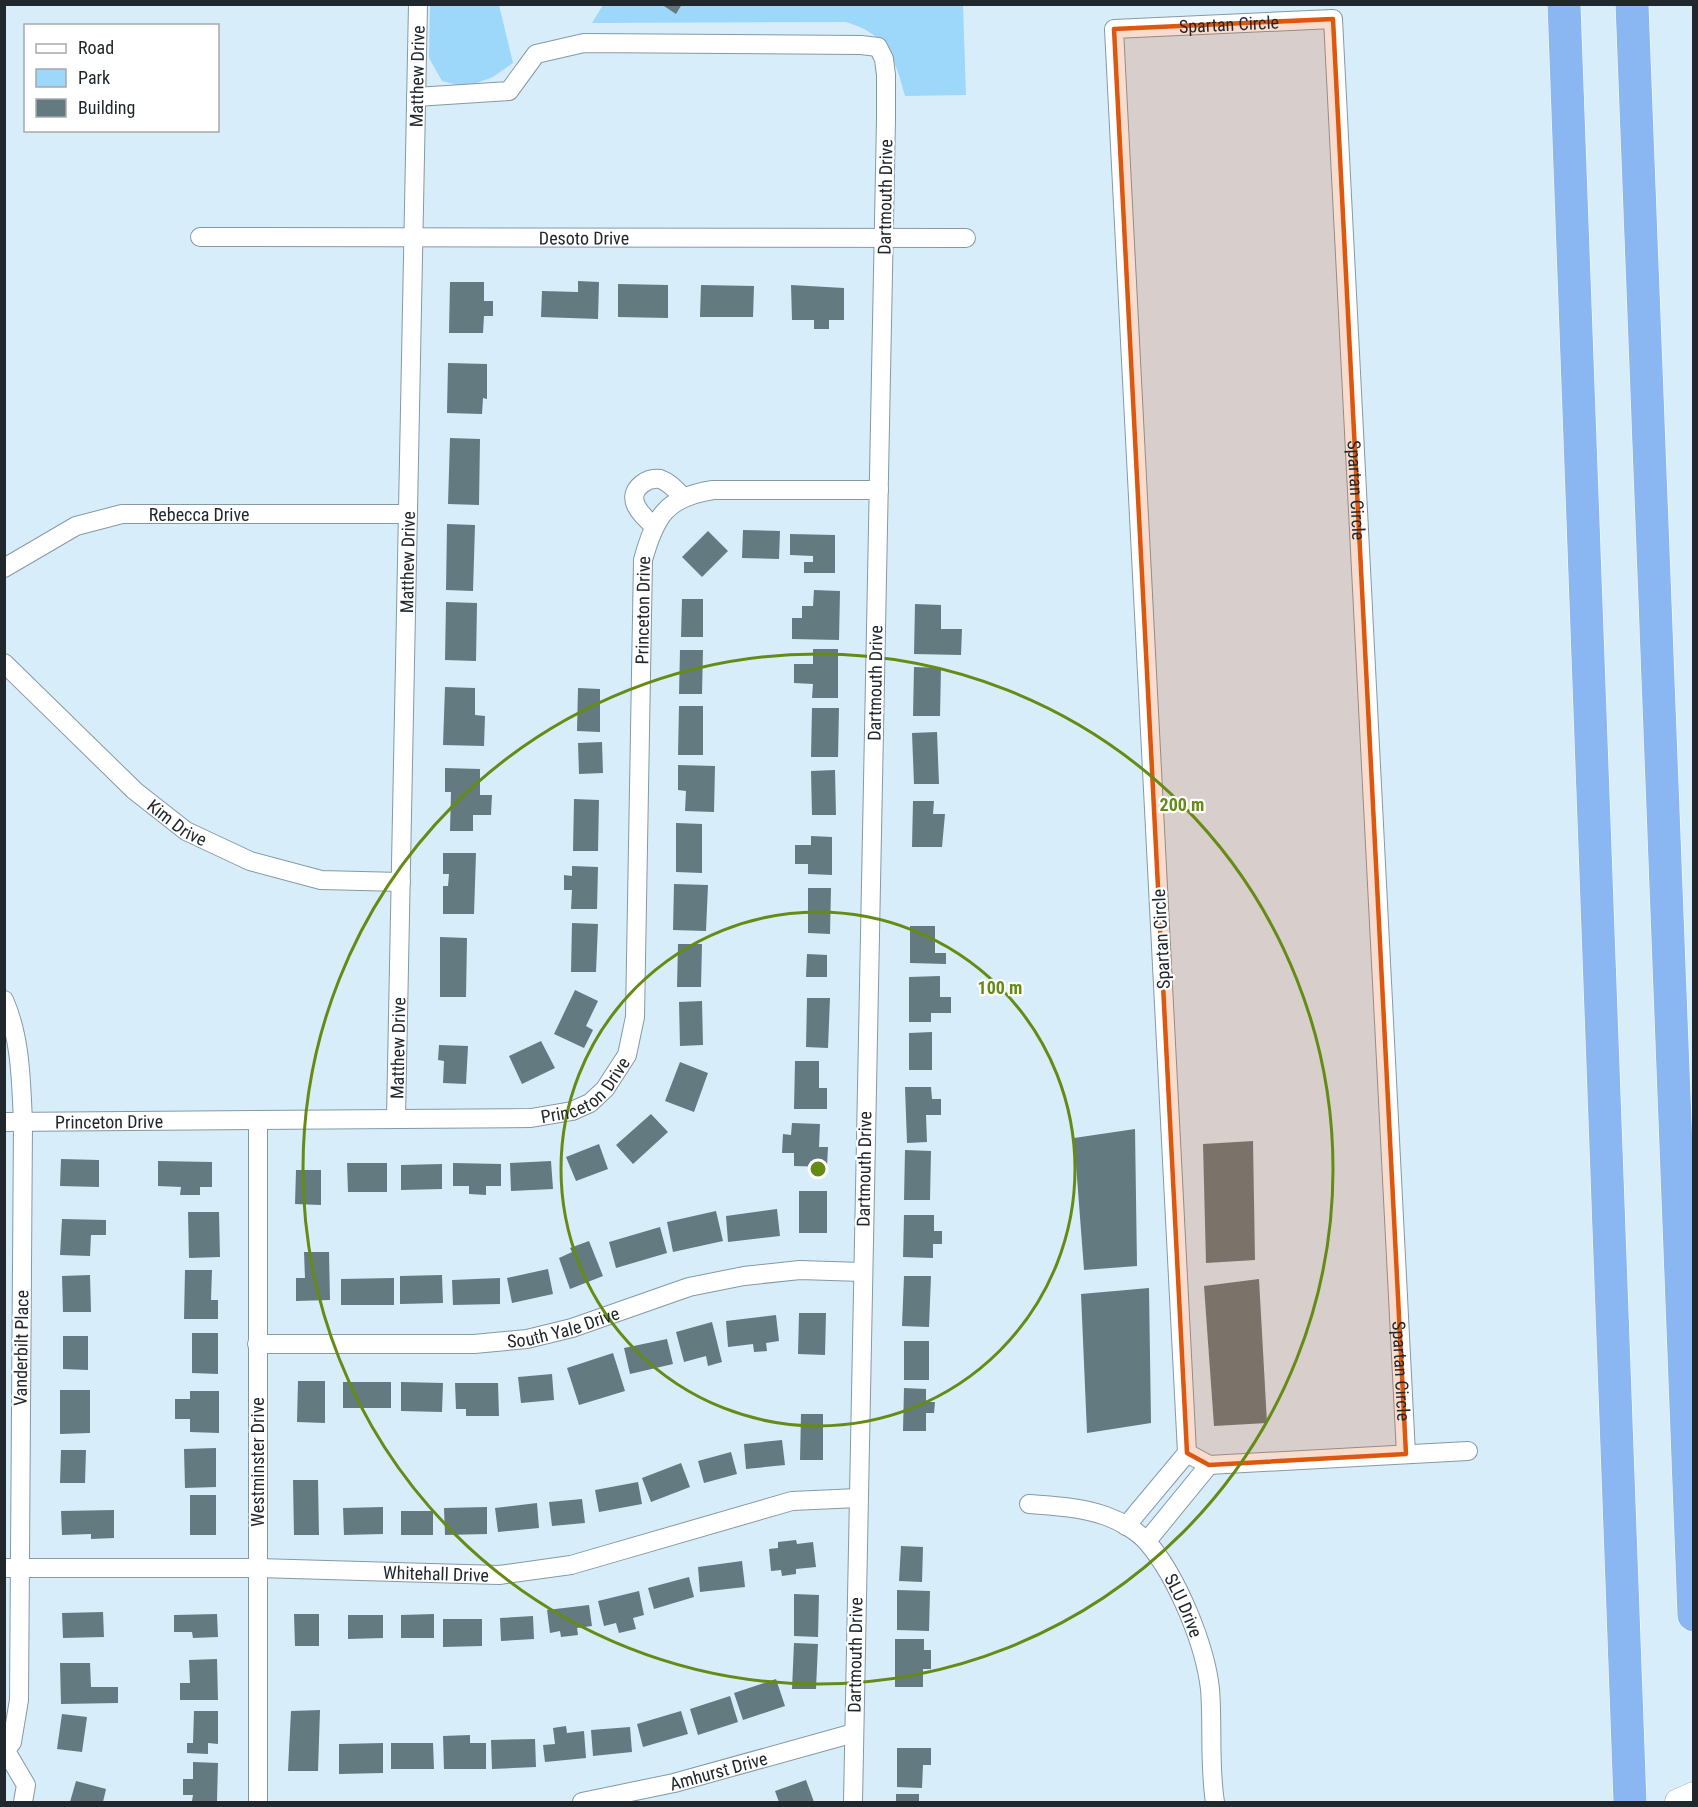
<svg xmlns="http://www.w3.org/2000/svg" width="1698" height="1807" font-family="'Roboto Condensed',sans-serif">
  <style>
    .green { fill: #9dd7f9 }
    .building { fill: #637a80 }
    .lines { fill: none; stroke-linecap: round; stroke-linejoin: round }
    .minor-casing { stroke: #8599a5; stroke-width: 20 }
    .secondary-casing { stroke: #8599a5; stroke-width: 27 }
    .motorway-casing { stroke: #fff; stroke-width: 34 }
    .minor { stroke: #fff; stroke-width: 18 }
    .secondary { stroke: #fff; stroke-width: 26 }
    .motorway { stroke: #8ab6f2; stroke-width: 33 }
    .marked { fill: #de570e; fill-opacity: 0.2; stroke: #de570e; stroke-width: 4.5; stroke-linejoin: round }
    .ring { fill: none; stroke: #658b15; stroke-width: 3 }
    .labels { text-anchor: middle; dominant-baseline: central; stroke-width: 4.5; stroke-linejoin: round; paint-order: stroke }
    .street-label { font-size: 18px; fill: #21282d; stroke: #fff }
    .centre { fill: #658b15; stroke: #fff; stroke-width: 3 }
    .ring-label { font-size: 18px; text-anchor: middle; font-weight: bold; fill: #658b15; stroke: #fff; stroke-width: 4.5; stroke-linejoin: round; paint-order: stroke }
  </style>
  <rect width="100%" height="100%" fill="#d8edfa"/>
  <path class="green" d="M430,5H499L513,63L493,77L466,87L442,81L429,58Z
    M603,5H963L966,95L905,96C895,58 887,34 846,22L592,23Z"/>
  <path class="building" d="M661,4H682L676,14Z
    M578,281L599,282L598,319L541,317L542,291L578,292Z
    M450,282H484V301H493V316H484L483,333H449Z
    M618,284L668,285V318L618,317Z
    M701,285L754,286L753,317H700Z
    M791,285L844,288V320H829V329H814V320H792Z
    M448,363L487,364V399L483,398L482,414L447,413Z
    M450,438L480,439L479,505L448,504Z
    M447,524L475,525L473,591L446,590Z
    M743,530L780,531L779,559L742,558Z
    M708,531L728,551L702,577L682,557Z
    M790,534L835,535V573H804V562H813V556L790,555Z
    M814,590L840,591L839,640L792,639V618H802V606H813Z
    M682,599H703V637H681Z
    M446,602L477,603L476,661L445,660Z
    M915,604L941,605V629H962L961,655L914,654Z
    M813,649H838V698H812L813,684L794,683V664H813Z
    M680,650H703L702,694H679Z
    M914,667L941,668L940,716H913Z
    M445,687L475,688V715L485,716L484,746L443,745Z
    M578,688L600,689V732L577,731Z
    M679,706H703V755H678Z
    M812,708H839L838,757H811Z
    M937,732L939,784H914L912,733Z
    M602,742L603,773L579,774L578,743Z
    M678,765L715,766L714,812L685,811L686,791L678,790Z
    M445,768L480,769V795H492L491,815H473V831H450L451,792H445Z
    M835,770L836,815H812L811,771Z
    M574,799L599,800L598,851H573Z
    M913,801H934L933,814H945L942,847H912Z
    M676,823L702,824V873L676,872Z
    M811,836L832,837V875L808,874V864H795V845H811Z
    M443,853H476L474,914H443V886H448L449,874H443Z
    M572,866L598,867L597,909H571L572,890H564V875L572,876Z
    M674,884L708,885L706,931L673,930Z
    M808,888H831L830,934L808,933Z
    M572,923L598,924L596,972H571Z
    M910,926H935V953H946V964L910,963Z
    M440,937L467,938L466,997H440Z
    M678,944H702L701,987H677Z
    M807,954L827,955V977H806Z
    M940,976V997H951V1013H931V1022H909V977Z
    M575,990L598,1001L586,1026L593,1030L584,1048L554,1034Z
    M807,998H830L828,1048L806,1047Z
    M702,1001L703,1045L680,1046L679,1002Z
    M932,1032V1070H909V1033Z
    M541,1041L555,1068L522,1084L509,1056Z
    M439,1045L468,1046L466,1084L443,1083L444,1061L438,1060Z
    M795,1061H819V1088H827V1109H794Z
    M680,1062L708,1073L694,1112L665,1101Z
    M905,1087H931L932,1099H941V1115H926L927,1142L907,1143Z
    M651,1114L668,1132L633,1164L616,1145Z
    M792,1123L820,1124L819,1147H828L827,1167L794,1166V1153H782L783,1134L791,1135Z
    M1135,1129L1137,1266L1084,1270L1074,1138Z
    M1253,1141L1255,1260L1206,1263L1203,1144Z
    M599,1144L608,1169L576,1181L566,1157Z
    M905,1150L931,1151L930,1200H904Z
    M61,1159L99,1160V1187L60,1186Z
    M158,1161L212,1162V1187H200V1195H180L181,1187L158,1186Z
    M551,1161L553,1189L511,1191L510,1163Z
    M347,1163H387V1192H348Z
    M453,1163L501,1164V1186H486V1195L469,1194V1186H453Z
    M442,1164V1189L401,1190V1165Z
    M296,1170H321V1205L295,1204Z
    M799,1191H827V1233H799Z
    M777,1209L780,1236L728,1242L726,1216Z
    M716,1211L723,1241L673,1252L667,1222Z
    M188,1212H219L220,1257L189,1258Z
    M904,1215H934V1231H942V1244H933V1258L903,1257Z
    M62,1219L106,1220V1235H91L90,1256L60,1255Z
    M660,1227L667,1253L616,1268L609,1242Z
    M589,1241L603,1276L570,1289L559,1258L572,1252L570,1248Z
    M304,1252H329L330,1300L296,1301V1278H305Z
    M548,1269L553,1294L512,1303L507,1278Z
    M185,1270H212L211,1300H218V1319H184Z
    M90,1275L91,1312H63L62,1276Z
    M442,1275L443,1303L400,1304V1276Z
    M904,1276H931L929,1327L902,1326Z
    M394,1278V1305H341V1279Z
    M500,1278V1304L453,1305L452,1280Z
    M1259,1279L1267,1423L1214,1426L1204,1286Z
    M1149,1288L1151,1423L1087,1433L1081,1294Z
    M799,1313H826L825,1355L798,1354Z
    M776,1315L779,1341L766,1343L767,1351L754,1352L753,1344L728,1347L726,1321Z
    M712,1322L722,1362L708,1366L706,1356L684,1362L676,1332Z
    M192,1333H218V1374L192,1373Z
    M63,1336H88V1370L63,1369Z
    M667,1339L673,1364L630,1374L624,1348Z
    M904,1341H929V1380H904Z
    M613,1353L625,1391L579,1405L567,1368Z
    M552,1374L554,1400L521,1403L518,1377Z
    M298,1381H325V1423L297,1422Z
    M343,1382H391V1408H343Z
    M401,1382L443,1383L442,1412L401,1411Z
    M455,1383H498L499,1416H466V1409H456Z
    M904,1388L926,1389V1402H935L934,1413H926V1431H903Z
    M60,1390H90V1433L60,1434Z
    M190,1391H219V1433L190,1432V1419H175V1399H190Z
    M801,1414H823V1460H800Z
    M782,1440L785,1465L746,1469L744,1444Z
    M216,1448V1487L185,1488L184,1449Z
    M61,1450H86L85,1483H60Z
    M731,1452L737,1474L704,1483L698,1461Z
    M681,1463L690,1487L651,1502L642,1478Z
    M293,1480H318L319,1535H294Z
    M638,1482L642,1504L599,1512L595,1490Z
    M190,1495H216V1535H190Z
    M582,1499L585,1523L552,1526L549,1502Z
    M537,1503L539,1528L498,1532L495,1508Z
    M383,1507V1534L344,1535L343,1508Z
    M487,1507V1534L445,1535L444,1508Z
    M114,1510V1538L91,1539V1534L62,1535L61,1511Z
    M401,1511H433V1535H401Z
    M796,1540L797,1544L813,1542L816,1567L796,1569V1574L782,1576L781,1570L771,1571L769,1549L778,1548V1542Z
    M901,1546L923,1547L922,1582L899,1581Z
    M742,1561L745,1587L700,1592L698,1567Z
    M689,1577L694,1597L654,1609L648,1588Z
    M897,1590L930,1591L929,1631L897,1630Z
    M639,1591L644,1615L633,1618L636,1629L619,1633L616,1623L604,1626L598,1601Z
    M794,1594L819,1595L818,1637L794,1636Z
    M589,1605L592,1626L577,1628L578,1635L561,1637L560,1631L550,1633L547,1610Z
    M103,1612L104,1637L63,1638L62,1613Z
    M217,1614L218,1637L193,1638L192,1632H174V1615Z
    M294,1614H319V1646H295Z
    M434,1614V1638H401V1615Z
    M348,1615H383V1638L348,1639Z
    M533,1616L534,1639L501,1641L500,1618Z
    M443,1619H482V1646L443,1647Z
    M895,1639H924V1650H931V1669H923V1687H895Z
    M794,1643L818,1644L816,1689H792Z
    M217,1659L218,1700H180V1683H190L189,1660Z
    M60,1663H90L91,1687H118V1703L61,1704Z
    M776,1679L785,1706L743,1720L734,1693Z
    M730,1696L738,1722L698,1735L690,1709Z
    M320,1710L318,1771H288L291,1711Z
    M194,1711H218V1744L208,1743V1754L187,1753V1743H193Z
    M681,1711L688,1734L643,1747L637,1724Z
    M62,1714L87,1717L82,1752L57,1749Z
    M566,1726L567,1733L584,1731L586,1758L545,1762L543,1745L555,1744L553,1728Z
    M630,1727L632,1752L593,1756L591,1730Z
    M470,1735V1743H486V1769H444L443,1736Z
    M535,1739L536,1767L492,1769L491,1740Z
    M383,1743V1773L339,1774V1744Z
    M391,1743H433L434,1769H391Z
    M897,1748H931V1765H923L922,1788L897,1787Z
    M193,1762L218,1763L217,1801H192L193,1795H183V1779H193Z
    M806,1780L814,1802H779L775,1791Z
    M76,1781L106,1789L103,1802H70Z
    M896,1794H919V1802H896Z"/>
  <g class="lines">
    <g class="minor-casing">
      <g id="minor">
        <path d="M416,97L509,91L536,54L584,43L861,45L878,47L884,59L886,75V119L853,1802"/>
        <path id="s1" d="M200,237L966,238"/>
        <path d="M654,526C641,515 624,498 642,484C647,480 653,478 660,479C669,482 676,490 683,497"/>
        <path id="s2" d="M4,568L76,526L122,514H408"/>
        <path id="s3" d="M4,663L135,791L186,831L250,861L321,880L401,882"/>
        <path d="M4,1000C21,1038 21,1082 23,1122L19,1700L12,1742L4,1753"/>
        <path id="s4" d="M396,1118L418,4"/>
        <path d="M258,1121V1802"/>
        <path id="s5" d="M4,1122L531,1118L572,1111L590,1103L605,1089L627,1055L635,1017L643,560C655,517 666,497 713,490H879"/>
        <path id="s6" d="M257,1344H474L527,1339L572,1328L689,1287L744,1276L800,1270L862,1272"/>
        <path d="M1187,1453L1209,1465L1468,1451"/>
        <path id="s7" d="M1029,1504C1054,1506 1082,1507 1106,1516C1120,1521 1138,1531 1148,1543C1177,1577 1205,1644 1210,1689C1213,1726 1209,1765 1215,1802"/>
        <path id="s8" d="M1126,1526L1187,1453L1114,29L1333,19L1406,1454"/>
        <path d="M1147,1541L1209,1465"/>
        <path id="s9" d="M4,1568H258L499,1575L571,1565L792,1501L858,1498"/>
        <path d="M6,1751L26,1785L23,1802"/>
        <path id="s10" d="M582,1802L674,1783L854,1733"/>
      </g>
    </g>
    <g class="secondary-casing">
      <path id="secondary" d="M1678,1802L1694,1795"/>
    </g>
    <g class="motorway-casing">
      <path id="motorway" d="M1564,4L1630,1802
        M1632,4L1694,1615"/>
    </g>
    <use href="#minor" class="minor"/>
    <use href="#secondary" class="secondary"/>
    <use href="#motorway" class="motorway"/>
  </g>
  <path class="marked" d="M1333,19L1406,1454L1209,1465L1187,1453L1114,29Z"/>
  <g class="ring">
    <circle cx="818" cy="1169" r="257"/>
    <circle cx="818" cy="1169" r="515"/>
  </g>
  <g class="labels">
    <g class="street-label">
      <text stroke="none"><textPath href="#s8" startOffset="1636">Spartan Circle</textPath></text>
      <text stroke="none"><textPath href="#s4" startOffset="1042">Matthew Drive</textPath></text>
      <text transform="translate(885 197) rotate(-89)">Dartmouth Drive</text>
      <text stroke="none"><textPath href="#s1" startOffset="384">Desoto Drive</textPath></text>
      <text stroke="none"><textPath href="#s8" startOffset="2212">Spartan Circle</textPath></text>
      <text stroke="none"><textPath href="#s2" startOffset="208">Rebecca Drive</textPath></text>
      <text stroke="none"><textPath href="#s4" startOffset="556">Matthew Drive</textPath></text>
      <text stroke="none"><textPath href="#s5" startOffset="1095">Princeton Drive</textPath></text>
      <text transform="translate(875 683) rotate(-89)">Dartmouth Drive</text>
      <text stroke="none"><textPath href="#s3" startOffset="236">Kim Drive</textPath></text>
      <text transform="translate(1161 939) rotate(-93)">Spartan Circle</text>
      <text stroke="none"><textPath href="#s4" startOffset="70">Matthew Drive</textPath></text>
      <text stroke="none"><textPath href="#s5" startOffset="591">Princeton Drive</textPath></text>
      <text stroke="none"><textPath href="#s5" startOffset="105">Princeton Drive</textPath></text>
      <text transform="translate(864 1169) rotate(-89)">Dartmouth Drive</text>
      <text stroke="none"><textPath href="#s6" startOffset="308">South Yale Drive</textPath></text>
      <text transform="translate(21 1348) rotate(-89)">Vanderbilt Place</text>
      <text stroke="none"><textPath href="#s8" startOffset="3094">Spartan Circle</textPath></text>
      <text transform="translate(257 1462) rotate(-90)">Westminster Drive</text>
      <text stroke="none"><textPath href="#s9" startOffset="432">Whitehall Drive</textPath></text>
      <text stroke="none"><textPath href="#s7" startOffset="201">SLU Drive</textPath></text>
      <text transform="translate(855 1655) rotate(-89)">Dartmouth Drive</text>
      <text stroke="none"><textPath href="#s10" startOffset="140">Amhurst Drive</textPath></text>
    </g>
  </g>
  <circle cx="818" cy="1169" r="9" class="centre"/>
  <g class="ring-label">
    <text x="1182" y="811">200 m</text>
    <text x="1000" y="994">100 m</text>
  </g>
  <rect width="1698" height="1807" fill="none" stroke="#21282d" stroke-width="12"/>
  <rect x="24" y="24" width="195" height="108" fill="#ffffff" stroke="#a6a9ab" stroke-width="1.5"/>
  <rect x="36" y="44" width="30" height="9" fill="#ffffff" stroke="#a6a9ab" stroke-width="1.5"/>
  <text x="78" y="54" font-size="18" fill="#21282d">Road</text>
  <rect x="36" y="69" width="30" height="18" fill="#9dd7f9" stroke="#a6a9ab" stroke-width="1.5"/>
  <text x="78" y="84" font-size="18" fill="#21282d">Park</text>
  <rect x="36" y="99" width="30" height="18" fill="#637a80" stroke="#a6a9ab" stroke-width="1.5"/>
  <text x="78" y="114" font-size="18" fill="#21282d">Building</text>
</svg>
